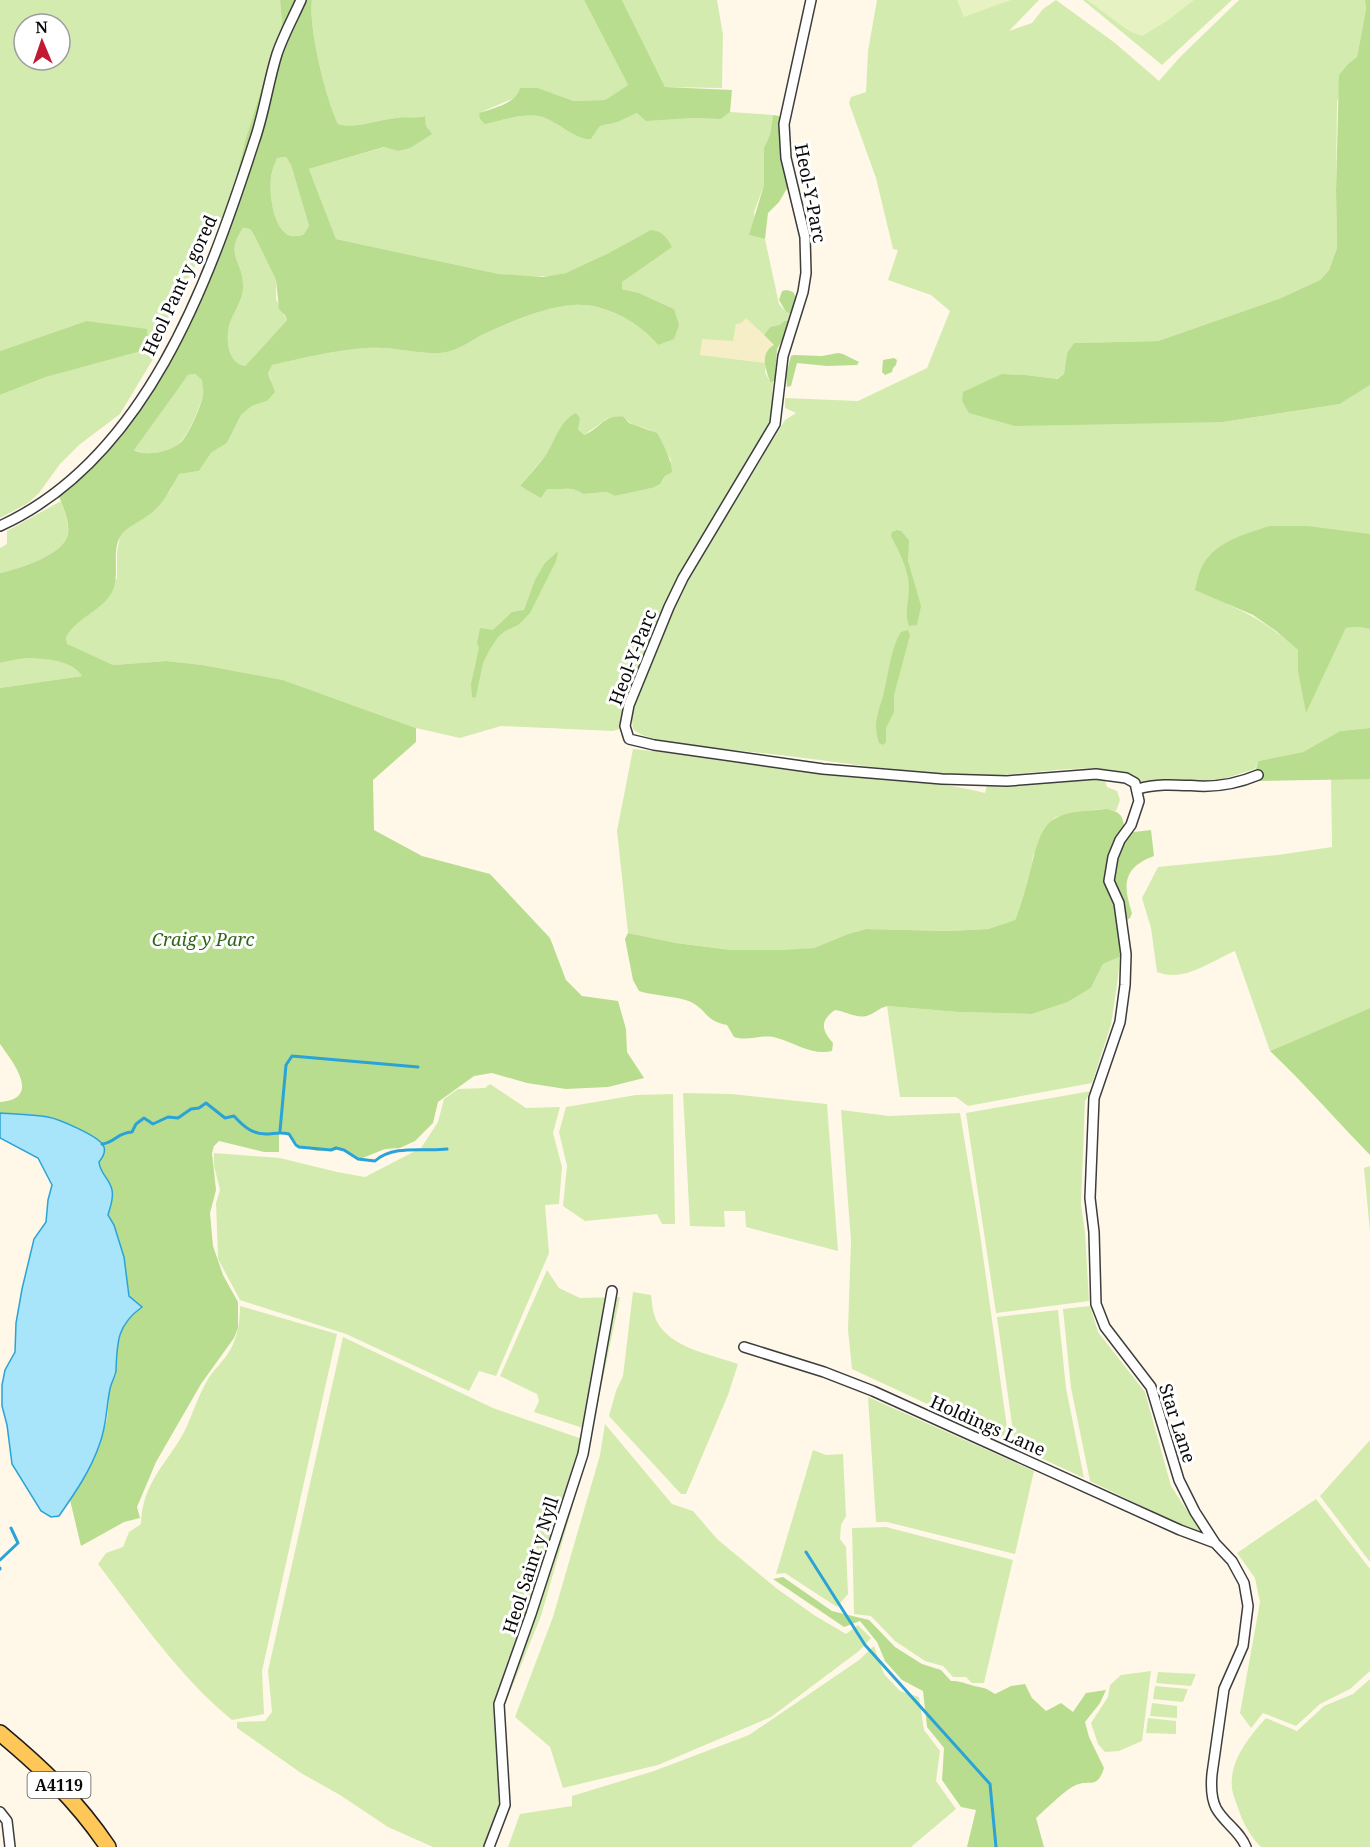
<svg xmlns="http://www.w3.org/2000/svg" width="1370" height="1847" font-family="'Noto Serif',serif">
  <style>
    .farmland { fill: #f6eec6 }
    .green { fill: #d4ebaf; fill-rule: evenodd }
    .forest { fill: #b9dd8e; fill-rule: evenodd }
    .pitch { fill: #e6f2c2 }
    .water { fill: #a8e4fa; stroke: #2ba3d6; stroke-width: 1.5 }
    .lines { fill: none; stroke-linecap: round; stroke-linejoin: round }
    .stream { stroke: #2ba3d6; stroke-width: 3 }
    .minor-casing { stroke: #3d3d3d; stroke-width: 12 }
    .primary-casing { stroke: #1b1b1b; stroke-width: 18 }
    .minor { stroke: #fff; stroke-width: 9 }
    .primary { stroke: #ffc658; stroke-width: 15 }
    .labels { text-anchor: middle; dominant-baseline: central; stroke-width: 6; stroke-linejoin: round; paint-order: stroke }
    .shield { fill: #fff; stroke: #545454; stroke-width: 1.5 }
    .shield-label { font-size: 16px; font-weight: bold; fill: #0a0a0a }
    .street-label { font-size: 18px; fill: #0a0a0a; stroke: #fff }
    .park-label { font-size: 18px; font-style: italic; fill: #2f6518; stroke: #fff }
  </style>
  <rect width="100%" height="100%" fill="#fff8e8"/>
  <path class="farmland" d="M746,317L777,349L774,364L700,355L701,338L733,340L736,324Z"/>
  <path class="green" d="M0,0H280L282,24L245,141L229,205L184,286L159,349L120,414L79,445L60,464L39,493L28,503L0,518V395L46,377L148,348L86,321L0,351ZM24,24H60V60H24Z
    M312,0H584L628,85L605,100L574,101L538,88L479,113L485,123C502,120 521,114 538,116C556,119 575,141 591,139L600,126L618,122L637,113L690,118L721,119L730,112L773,115L770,134L764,148V185L754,212L755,223L750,235L765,239L779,304L786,312L791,314L789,321H784L780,326L770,327L764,335L746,318L741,323L736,324L733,341L702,339L700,355L766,363L765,372L770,382H773L771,418L766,434L695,550L626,703L619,729L613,731L501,726L460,738L416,728L283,680L203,665L166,661L113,665L67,645L66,637L72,626L99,606L117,578V552L120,536L134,523L155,510L170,491L178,474L199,471L211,453L227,443L241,415L252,406L267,401L271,379L268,373L271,365C303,358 335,350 366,348C391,346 416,354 440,353C456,352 471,340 486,333C513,321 544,307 573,305C604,303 639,322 658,345L674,309L639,293L622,289V282L641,267L609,253C595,260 580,269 566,273C544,279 521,276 499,274L336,239L309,169L385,147L398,151L431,134L426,126L424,116C414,119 406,116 396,118C377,120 356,129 338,124C326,99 308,27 312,0ZM624,417C634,429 644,425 653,432C662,438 665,451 671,460L663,480L652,488L615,496L607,492L583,494C571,485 560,491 547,489L541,497L520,486L545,456L558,433L578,429L584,435L608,418Z
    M622,0H717L723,35L722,88L665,87Z
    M877,0H1039L1009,31L1032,23L1043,9L1056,0L1115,43L1159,81L1180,57L1239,0H1365L1366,9L1357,57L1349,63L1337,102L1336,190L1337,248L1329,270L1320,280L1281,298L1158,341L1074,343L1067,353L1064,374L1056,379L1026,375L1002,374L1194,422H1223L1340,404L1370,385V534H1363L1227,604C1257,617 1274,629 1298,650V672L1306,712L1346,628L1358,627L1370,629V728L1340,731L1303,752L1258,761L1255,769L1223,779L1198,781L1170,779L1141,784C1126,761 1060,770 1036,772C1017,774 997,776 977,776C901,773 827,760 752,752C728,749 648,745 633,729L631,713L634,703L680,593L706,548L785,420L796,413L785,408V398L858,401L927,368L950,311L931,295L888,280L898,250L893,249L876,178L849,103L851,97L866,92L868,51Z
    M1083,0H1232L1162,65Z
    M286,157L291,165L309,226L303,235C297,236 293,237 288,235C272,228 268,187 272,172C273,167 276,162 277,158Z
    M243,228L250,229L254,235L276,280V299L287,320L245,366C230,363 227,347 228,333C229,316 244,303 243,285C243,260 224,256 243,228Z
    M195,374L202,380C203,384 204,390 203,394C201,405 189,433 181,441C171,453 146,457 133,449L188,375Z
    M61,501C64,510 69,523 68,533C65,555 18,569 0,573V548L7,544V531Z
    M41,658C56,661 73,663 82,676L0,688V663L9,660Z
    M633,749C700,756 767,767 834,775C884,780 936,780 985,793L987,786L1104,778L1107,787L1117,791L1120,800L1116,811C1096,807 1073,812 1054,818L1033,856L1030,876L1015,920L988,929L948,931L866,929L848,934L814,948L792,950H733L676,943L628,933L617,831Z
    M1331,779H1370V1008L1270,1051L1235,951C1211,961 1184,983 1157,972L1151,928L1142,898L1158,867L1278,855L1332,847Z
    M1120,956L1117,985L1111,1025L1092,1083L968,1106L956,1097H900L887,1006L958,1012L1032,1014L1068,1002L1091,988L1103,964Z
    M490,1084L526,1108L560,1107L553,1133L562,1167L559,1204L545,1205L549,1253L496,1376L479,1371L469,1391L346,1334L240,1300L218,1259L216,1203L220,1190L214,1166V1153L280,1158L337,1172L365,1177L421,1148L438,1122L444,1099L458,1089L485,1088Z
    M1091,1091L1085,1101L1081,1204L1085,1233L1089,1301L996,1313L966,1113Z
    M683,1093L731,1094L827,1104L838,1251L746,1227L745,1211H724L725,1227L690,1226Z
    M636,1095L673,1094L675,1224H662L657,1214L585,1221L563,1206L567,1166L559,1132L566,1107Z
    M841,1110L889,1116L960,1113L980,1234L1009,1442L852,1369L848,1330L851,1241Z
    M1370,1166V1232L1364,1168Z
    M547,1270L559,1288L580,1298L620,1297L592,1431L534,1412L539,1401L537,1394L500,1376Z
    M633,1292L651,1295C652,1301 652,1308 654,1314C663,1347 710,1354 738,1364L728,1395L686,1494H681L609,1416L616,1391L623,1376Z
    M240,1306L337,1334L262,1671L264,1714L232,1720C179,1676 139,1618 98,1564L106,1553L123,1547L129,1532L141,1524C142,1480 170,1462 187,1426C194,1410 199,1394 208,1379C214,1369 224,1361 230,1350C238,1337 240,1320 240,1306Z
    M1090,1306L1098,1332L1145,1392L1171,1486L1201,1532L1183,1526L1090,1481L1071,1388L1063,1309Z
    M1058,1310L1066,1388L1084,1478L1015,1446L997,1317Z
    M343,1337L493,1408L588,1441L585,1463L541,1616L499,1719L507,1809L495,1847H433L388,1827L340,1795L301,1773L237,1728V1722L265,1721L272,1712L268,1671Z
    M868,1397L1034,1471L1015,1554L887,1522H876Z
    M605,1424L672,1504L693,1511L717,1539L776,1588L814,1615L846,1634L858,1625L871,1638L859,1651L771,1717L658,1765L563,1788L550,1747L515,1717L553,1617L600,1455Z
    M1370,1440V1562L1320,1496Z
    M813,1450L826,1455L843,1454L846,1516L841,1525L840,1539L846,1547L848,1594L837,1607L785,1573L776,1574Z
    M1316,1499L1370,1569V1671L1350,1689L1320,1704L1296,1726L1263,1713L1251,1728L1240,1713L1260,1602L1255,1578L1237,1553Z
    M886,1527L1013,1560L984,1683H972L966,1677H953L943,1666L925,1661L895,1641L871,1616L854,1614L852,1528Z
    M874,1646L884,1674L900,1691L919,1697L924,1730L940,1751L936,1781L956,1809L911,1847H508L520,1814L572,1806V1796L654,1771L749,1735L859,1660Z
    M1151,1671L1142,1741L1119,1751L1105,1752L1098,1744L1091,1723L1108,1697L1110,1685L1121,1675Z
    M1158,1672L1196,1674L1191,1686L1156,1683Z
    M1370,1679V1847H1261C1251,1837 1244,1825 1239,1811C1237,1804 1233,1796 1232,1788C1229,1761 1249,1737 1266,1718L1297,1731L1324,1706L1353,1694Z
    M1155,1686L1188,1689L1183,1702L1153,1699Z
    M1152,1703L1177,1706V1718L1150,1716Z
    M1148,1718L1176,1721V1734L1146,1733Z"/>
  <path class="forest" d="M280,0H312C308,27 326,99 338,124C356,129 377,120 396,118C406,116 414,119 425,116L426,126L432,134L410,148L398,151L384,147L309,169L336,239L499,274L543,277L566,273L609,253L651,230C663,231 667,238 672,247L622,282V289L639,293L674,309L679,325L674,339L658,345C639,322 604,303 574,305C544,307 513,321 486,333C471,340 457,352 440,353C416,354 391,346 367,348C335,350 303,358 272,365L268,373L275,392L267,401L252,406L241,415L227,443L211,453L199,471L179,474C172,486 166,499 156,509C146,519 132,523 122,534C110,549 121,575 112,592C102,611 77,617 66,637L67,644L113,665L166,661L203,665L283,680L416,728V742L373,780L374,830L422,856L490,874L550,938L566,980L582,996L618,1001L626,1029L627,1052L644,1078L608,1087L566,1089L527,1083L492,1073L474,1076L438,1102L433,1123L415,1141L400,1148L385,1149L360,1159L342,1149L317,1151L299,1146L290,1134L279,1132V1152H264L219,1141L214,1146L212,1153L216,1190L210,1213L213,1246L223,1275L238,1302V1328L234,1338L201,1384L156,1462L137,1507L140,1518L124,1522L81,1546L70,1500L88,1470L100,1445L107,1419L110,1388L116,1374L115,1358L123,1324L133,1313C125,1280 125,1245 108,1215C110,1207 114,1198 112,1190C110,1179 100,1173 99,1162C103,1157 107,1151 103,1145C97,1136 59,1119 48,1117C33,1114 16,1114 0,1113V1102C43,1099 12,1061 0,1044V688L82,676C68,655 22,656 0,663V573C18,569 64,555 68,534C70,521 62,505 58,493L99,454L176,340L221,238L245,141L282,24ZM286,157L291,165L309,226L303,235C297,236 293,237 288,235C272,227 268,187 272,172C273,167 276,162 277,158ZM243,228L250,229L254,235L276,280L279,309L285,315L287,320L245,366C230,363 227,347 228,333C229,316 244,303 243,285C243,260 224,256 243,228ZM195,374L202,380C202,384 204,390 203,394C202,405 189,433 182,441C171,452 147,457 134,450L188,375Z
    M584,0H622L665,87L732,90L730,112L721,119L690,118L646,121L637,113L618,122L600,126L591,139C575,141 556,119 538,116C521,114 502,120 485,124L480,119L479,113C493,108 516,104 520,88H538L574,101L605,100L628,85Z
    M1365,0H1370V385L1340,404L1223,422L1015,426L969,413L962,401L963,392L1002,374L1026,375L1057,379L1064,374L1067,353L1074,343L1158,341L1281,298L1320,280L1329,270L1337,248L1336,190L1339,75L1349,63L1357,57L1366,9Z
    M773,115L779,116L784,124L789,185L779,202L768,213L765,239L749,235L764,185V148L770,134Z
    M787,290L793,292L797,299L794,312L791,314L786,312L779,300L782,291Z
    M86,321L147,329L148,349L46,377L0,395V351Z
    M784,321H789L784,337L777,349L775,379L773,382H770C766,369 759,354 774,345L764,335L770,327L780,325Z
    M838,353L843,354L859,362L857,365L827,366L797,363L791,386L787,387L786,375L791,356L794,355L822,356Z
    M894,358L897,360L896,365L893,368L892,372L885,375L882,372L883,360Z
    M576,413L580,418L578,429L584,435C600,429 603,414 624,417L629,423L657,433C663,443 672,461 672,472L665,476L660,484L652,488L615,496L607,492L583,494C571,485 560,491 547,489L541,498L520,486C528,476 537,467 545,456C554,443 560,420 576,413Z
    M1270,526H1307L1370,534V629L1358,627L1346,628L1306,713L1298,672V650L1276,631L1253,615L1195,590C1197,582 1199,570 1204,563C1217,541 1248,533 1270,526Z
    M897,530L901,531L909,540L908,561L921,606L917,625L909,626C904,612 909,602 909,588C909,569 899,552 891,536L892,532Z
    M557,552L558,553L556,561L530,613L518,625L505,631L498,637L490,649L483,663L476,696L475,698L472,697L471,684L479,648L477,643L480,628L493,630L512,612L524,610L535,580L545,563Z
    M908,630L910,635L894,695V712L886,728V742L883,745L879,743C877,737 876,731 876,724C877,714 880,706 883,696C888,678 891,647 901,632Z
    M1370,728V779L1258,781L1254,777L1258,761L1303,752L1340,731Z
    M1106,809C1123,812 1123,817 1125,833L1151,830L1154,856C1124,867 1122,884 1132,913L1130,918L1122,923L1126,954L1103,964L1091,988L1068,1002L1032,1014L958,1012L887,1006C877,1009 877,1012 869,1015C859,1020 845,1011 835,1010C820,1021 821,1029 833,1043L832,1051C813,1056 795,1043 777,1038C762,1033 750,1042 734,1037L727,1025C705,1021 707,1010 691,1002C678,996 654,996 639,991L633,980L625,939L628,933L676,943L732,950H784L814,948L848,934L866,929L948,931L988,929L1015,920C1020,907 1024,894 1028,880C1033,863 1037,827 1056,818C1070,810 1090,811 1106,809Z
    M1370,1008V1155C1336,1120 1305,1084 1270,1051Z
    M783,1577L832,1611L869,1620L895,1647L922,1664L941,1670L951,1681C960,1681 963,1683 971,1685C983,1689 982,1685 995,1694L1011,1686L1025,1684L1032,1698L1046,1711L1061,1703L1073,1712L1086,1693L1106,1690L1100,1703L1085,1722L1089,1737L1104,1768C1097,1791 1088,1778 1074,1786C1064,1791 1045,1810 1036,1818L1044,1847H967L976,1810L961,1807L942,1780L944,1748L927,1727L923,1691L902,1680L885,1661L877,1642L860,1621L844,1627L773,1579Z"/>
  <path class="pitch" d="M957,0H1011L964,17Z
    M1087,0H1194L1167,21L1142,36L1129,31Z"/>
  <path class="water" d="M0,1113C16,1114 33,1114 48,1117C59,1119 98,1136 103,1145C107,1151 103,1157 99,1162C100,1174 110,1179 112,1190C114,1199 110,1207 108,1215L114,1225L124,1257L129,1296L142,1307C117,1325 117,1342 116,1371C115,1377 111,1383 110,1389C106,1408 107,1424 100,1443C91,1470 75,1493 59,1516L51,1517L41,1511L12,1464L7,1425L2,1406V1385L5,1370L15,1352L16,1323L22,1289L34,1239L46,1222L48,1200L52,1185L38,1158L0,1138Z"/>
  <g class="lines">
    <path class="stream" d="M280,1131L286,1065L292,1056L418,1067
      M102,1144C116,1142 116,1133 132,1132L136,1124L144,1118L153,1124L168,1117L178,1118L191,1109L199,1108L206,1103L225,1118L234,1116C244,1127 253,1135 269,1134C278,1133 281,1132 289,1134L296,1145L299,1147L331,1150L336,1148L344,1150L358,1159L375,1161C394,1144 425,1152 447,1149
      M806,1552L865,1645L990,1784L996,1847
      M0,1560L18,1543L11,1528
      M0,1568V1569"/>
    <g class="minor-casing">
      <path id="minor" d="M811,0L784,124L786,158L805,237L806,273L803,292L783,356L775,424L683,578L669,607L629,705L625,726L629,739L654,745L823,769L942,779L1007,781L1096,774L1126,778L1135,783L1139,801L1131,825L1120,840L1113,857L1109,881L1119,903L1126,954L1125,985L1120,1022L1094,1098L1090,1198L1094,1232L1096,1304L1105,1327L1151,1387L1179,1480L1195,1512L1215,1543L1232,1561L1244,1583L1248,1606L1243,1646L1224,1689L1212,1774C1211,1785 1211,1798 1216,1808C1224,1823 1240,1831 1246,1847
        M0,526C145,460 208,284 254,142C264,114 268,83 277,54C283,36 293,18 301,0
        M1138,789C1158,783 1177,785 1198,786C1219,787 1239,783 1258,775
        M744,1347L824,1372L873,1391L1180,1530L1215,1543
        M0,1812L7,1821L10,1847
        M489,1847L505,1805L499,1704L531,1614L583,1454L612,1291"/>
    </g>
    <g class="primary-casing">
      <path id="primary" d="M0,1733C42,1768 77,1801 108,1847"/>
    </g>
    <use href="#minor" class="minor"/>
    <use href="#primary" class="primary"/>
  </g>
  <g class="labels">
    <rect class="shield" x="27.5" y="1772" width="63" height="26" rx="4.5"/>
    <g class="shield-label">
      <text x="59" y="1785">A4119</text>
    </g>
    <g class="street-label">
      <text transform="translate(811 193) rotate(79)">Heol-Y-Parc</text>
      <text transform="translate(179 285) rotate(-65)">Heol Pant y gored</text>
      <text transform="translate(632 657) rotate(-69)">Heol-Y-Parc</text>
      <text transform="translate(1178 1423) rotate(72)">Star Lane</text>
      <text transform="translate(988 1425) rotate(24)">Holdings Lane</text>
      <text transform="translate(530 1565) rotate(-72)">Heol Saint y Nyll</text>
    </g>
    <g class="park-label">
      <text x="203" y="939">Craig y Parc</text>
    </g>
  </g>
  <g transform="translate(42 42) rotate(358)"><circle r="28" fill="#ffffff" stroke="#9d9d9d" stroke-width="1.5"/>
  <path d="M0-4.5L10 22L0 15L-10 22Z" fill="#c21a33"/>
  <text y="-9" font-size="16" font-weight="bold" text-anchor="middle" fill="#0a0a0a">N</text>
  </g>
</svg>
